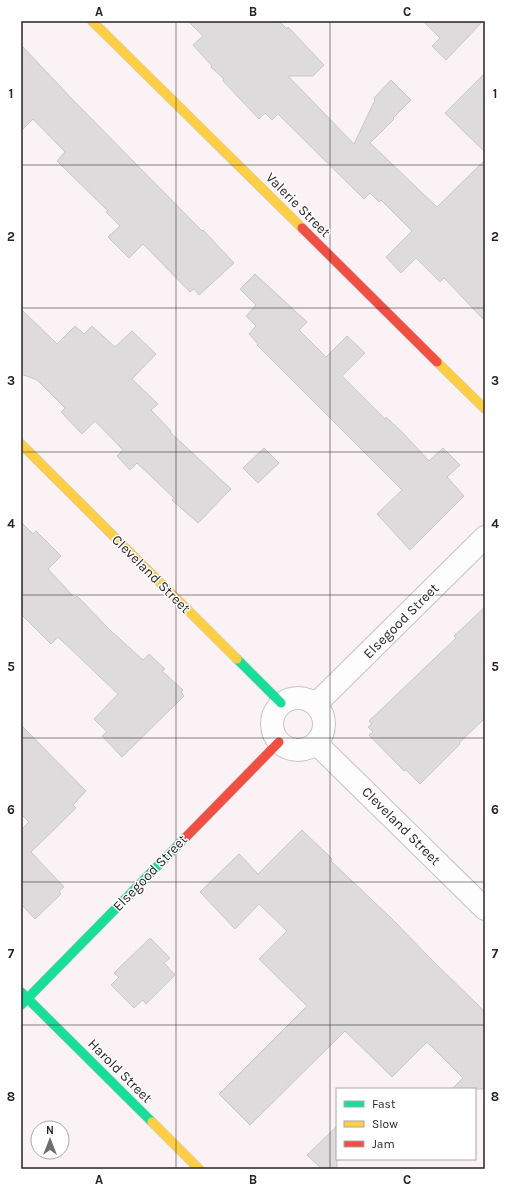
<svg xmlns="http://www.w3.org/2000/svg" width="506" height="1190" font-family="Karla,sans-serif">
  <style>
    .building { fill: #dddbdb; stroke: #c7c7c6 }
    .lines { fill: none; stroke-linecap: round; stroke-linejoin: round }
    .street-casing { stroke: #c8c2c4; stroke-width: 24 }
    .fast-casing { stroke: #c8c2c4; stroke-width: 10 }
    .slow-casing { stroke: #c8c2c4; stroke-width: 10 }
    .jam-casing { stroke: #c8c2c4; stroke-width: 10 }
    .street { stroke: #fefdfd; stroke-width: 22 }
    .fast { stroke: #16e098; stroke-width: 9 }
    .slow { stroke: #ffcf43; stroke-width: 9 }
    .jam { stroke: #f24e42; stroke-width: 9 }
    .grid { fill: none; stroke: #292324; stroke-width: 1; stroke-opacity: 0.55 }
    .labels { text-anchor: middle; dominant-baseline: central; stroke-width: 3; stroke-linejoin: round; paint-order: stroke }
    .street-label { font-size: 14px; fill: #292324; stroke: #fff }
    .neatline { fill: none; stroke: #292324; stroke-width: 1.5 }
    .grid-label { font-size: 13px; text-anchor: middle; font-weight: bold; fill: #292324 }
  </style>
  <rect width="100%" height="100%" fill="#faf2f4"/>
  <path class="building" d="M188,21H279L287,29L288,27L324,65L313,76H288L354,144L375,100L374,98L391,80L411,100L393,118L394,119L370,143L437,207L485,160V321L444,278L440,282L416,258L401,273L386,257L412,231L381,200L379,202L370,193L364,199L278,114L272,120L265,113L259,119L223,81L224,79L211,67L212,66L193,45L203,36Z
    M423,21H483L446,60L432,46L440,38Z
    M21,45L74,101L202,231L203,230L234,263L199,295L194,289L190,292L143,244L129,258L108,237L120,226L106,212L108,211L57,161L65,152L33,119L21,131Z
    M485,73V152L445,113Z
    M255,274L307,322L299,330L326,357L347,336L365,353L342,376L385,419L386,417L403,433L429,461L443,448L460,465L447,477L464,496L410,550L377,514L402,490L257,345L258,344L249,334L256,326L246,316L256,305L240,289Z
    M21,309L57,344L75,326L84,334L92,326L115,347L132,331L156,354L132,379L158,404L151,410L171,431L170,432L231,489L198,523L172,500L174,498L137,463L130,470L117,456L123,450L95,421L82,434L61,412L65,408L37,380L21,374Z
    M264,448L279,463L258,483L243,468Z
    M21,522L33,534L36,531L61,556L48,569L75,598L77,596L110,630L143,660L149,654L165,669L162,671L183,690L181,692L184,696L122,757L102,736L107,732L94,719L118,694L58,637L51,644L21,614Z
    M485,607V718L459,743L460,744L420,784L406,770L404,771L369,735L373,732L368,727L372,724L369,721L456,638L454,636Z
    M21,725L86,791L73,805L76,808L31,852L64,887L59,891L61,894L35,919L21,904V830L29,822L21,814Z
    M302,830L332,859L331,861L391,918L432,960L485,1012V1089H452L463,1078L427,1042L392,1077L345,1031L250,1125L219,1094L307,1006L259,959L287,931L259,904L235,929L200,892L239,854L258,874Z
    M150,938L170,958L164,963L175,975L146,1004L143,1000L134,1008L111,985L119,977L114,973Z
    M337,1126V1169H322L307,1155Z"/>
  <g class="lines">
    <g class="street-casing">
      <path id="street" d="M272 724a26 26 0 1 1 52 0a26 26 0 1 1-52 0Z
        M316,704L485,537
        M316,743L485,909"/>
    </g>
    <g class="fast-casing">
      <path id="fast" d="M237,659L281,703
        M21,992L152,1122
        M21,1005L186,837"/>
    </g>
    <g class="slow-casing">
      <path id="slow" d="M92,21L302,228
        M437,362L485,409
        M21,444L237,659
        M152,1122L199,1169"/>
    </g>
    <g class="jam-casing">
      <path id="jam" d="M302,228L437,362
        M186,837L279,742"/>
    </g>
    <use href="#street" class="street"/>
    <use href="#fast" class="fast"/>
    <use href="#slow" class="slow"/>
    <use href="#jam" class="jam"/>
  </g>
  <path class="grid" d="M176,21V1169M330,21V1169M21,165H485M21,308H485M21,452H485M21,595H485M21,738H485M21,882H485M21,1025H485"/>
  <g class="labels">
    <g class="street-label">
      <text transform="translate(298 205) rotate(45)">Valerie Street</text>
      <text transform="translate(151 574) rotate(45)">Cleveland Street</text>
      <text transform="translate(401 621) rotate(-45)">Elsegood Street</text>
      <text transform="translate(401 826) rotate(45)">Cleveland Street</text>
      <text transform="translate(150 873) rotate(-46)">Elsegood Street</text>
      <text transform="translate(120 1071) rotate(45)">Harold Street</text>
    </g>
  </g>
  <rect width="506" height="1190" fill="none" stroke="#ffffff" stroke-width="44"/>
  <rect x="336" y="1088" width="140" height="72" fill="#ffffff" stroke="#a9a7a7"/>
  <rect x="344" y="1101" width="20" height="6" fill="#16e098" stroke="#a9a7a7"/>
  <text x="372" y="1108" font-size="12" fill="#292324">Fast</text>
  <rect x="344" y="1121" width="20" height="6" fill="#ffcf43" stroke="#a9a7a7"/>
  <text x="372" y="1128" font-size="12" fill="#292324">Slow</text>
  <rect x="344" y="1141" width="20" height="6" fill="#f24e42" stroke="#a9a7a7"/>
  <text x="372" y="1148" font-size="12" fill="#292324">Jam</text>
  <g transform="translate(50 1140)"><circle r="19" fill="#ffffff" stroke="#a9a7a7"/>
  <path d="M0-3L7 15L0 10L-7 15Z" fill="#726b6d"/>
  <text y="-6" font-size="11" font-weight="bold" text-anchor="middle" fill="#292324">N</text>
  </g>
  <rect x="22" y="22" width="462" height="1146" class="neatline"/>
  <g class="grid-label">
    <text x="99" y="16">A</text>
    <text x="253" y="16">B</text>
    <text x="407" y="16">C</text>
    <text x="11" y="98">1</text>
    <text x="495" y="98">1</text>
    <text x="11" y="241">2</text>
    <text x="495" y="241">2</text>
    <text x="11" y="385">3</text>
    <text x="495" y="385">3</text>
    <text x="11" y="528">4</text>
    <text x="495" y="528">4</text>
    <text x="11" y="671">5</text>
    <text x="495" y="671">5</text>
    <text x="11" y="814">6</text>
    <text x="495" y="814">6</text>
    <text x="11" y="958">7</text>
    <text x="495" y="958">7</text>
    <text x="11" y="1101">8</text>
    <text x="495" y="1101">8</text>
    <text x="99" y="1184">A</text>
    <text x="253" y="1184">B</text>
    <text x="407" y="1184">C</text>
  </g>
</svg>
